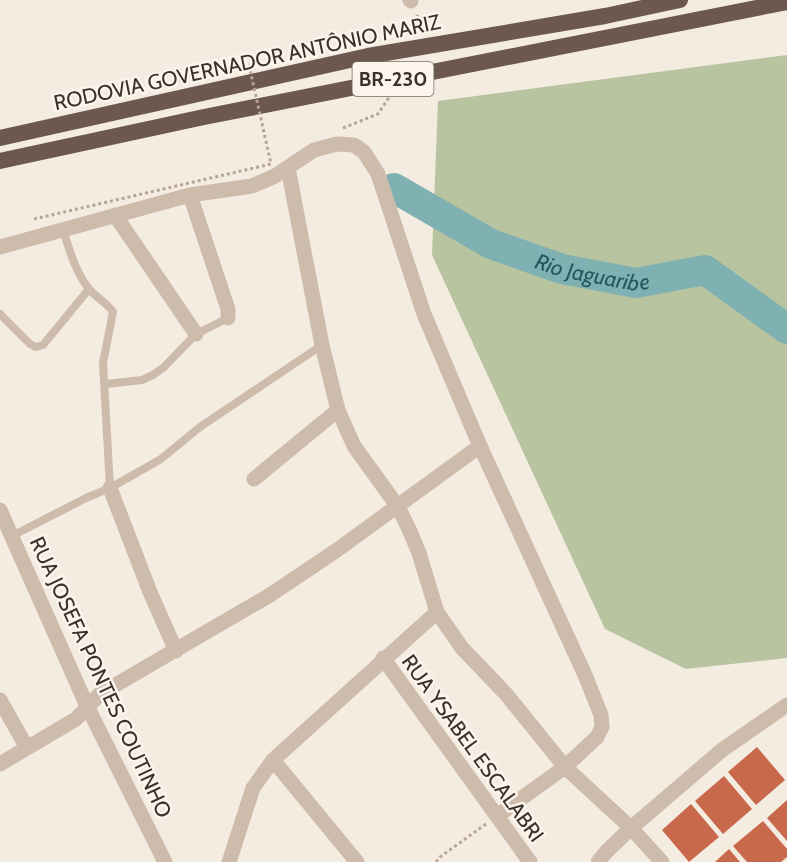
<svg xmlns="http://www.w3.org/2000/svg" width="787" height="862" font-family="Cabin,sans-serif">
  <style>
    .green { fill: #b8c4a0 }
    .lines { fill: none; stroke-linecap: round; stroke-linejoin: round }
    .river { stroke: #7fb0b2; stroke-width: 30 }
    .building { fill: #c8694b }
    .path { stroke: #b9a596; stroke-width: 3; stroke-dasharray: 3 3; stroke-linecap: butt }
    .service { stroke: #cdbbac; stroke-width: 8 }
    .minor { stroke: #cdbbac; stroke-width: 15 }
    .tertiary { stroke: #cdbbac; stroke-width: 15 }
    .trunk { stroke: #6c584f; stroke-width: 16 }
    .path-bridge { stroke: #b9a596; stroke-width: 3; stroke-dasharray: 3 3; stroke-linecap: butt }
    .labels { text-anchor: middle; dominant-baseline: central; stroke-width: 5; stroke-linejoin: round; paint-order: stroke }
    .shield { fill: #fbf5ee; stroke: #756b66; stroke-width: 1.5 }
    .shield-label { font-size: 20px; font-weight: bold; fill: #3b302b }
    .street-label { font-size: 21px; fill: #3b302b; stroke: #fbf5ee }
    .water-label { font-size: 22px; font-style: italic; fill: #1f5a5e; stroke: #fbf5ee }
  </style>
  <rect width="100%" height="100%" fill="#f4ebe1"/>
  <path class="green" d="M787,55V658L686,669L605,629L432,255L438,101Z"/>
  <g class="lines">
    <path class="river" id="s1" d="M394,188L491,244L562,269L636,283L705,270L787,329"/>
  </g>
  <path class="building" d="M757,747L785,780L756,805L728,772Z
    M724,776L752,809L723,834L695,801Z
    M787,800V841L767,818Z
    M691,804L719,837L689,862L662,830Z
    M763,821L787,849V857L781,862H747L733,846Z
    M729,849L740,862H715Z"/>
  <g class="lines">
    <path class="path" d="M408,31L422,26L417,15
      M343,128L378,114L390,96
      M436,862L440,857L486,824"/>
    <path class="service" d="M63,230C70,251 75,272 90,290C97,298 107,303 113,312L103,363L110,488
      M0,314L30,344L36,347L43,345L89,289
      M106,384L142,380L153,375L164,367L196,334L228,318
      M12,536L86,498L110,488L161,459L200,427L322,345"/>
    <path class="minor" d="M410,0L411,1
      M288,168L322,345L338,410L354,446L398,507L409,529L419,553L437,612L462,648L506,694L565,767L631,828L662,862
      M190,195L228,309V318
      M115,215L196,334
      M0,247L190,195L252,186L275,176L314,150L337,144L354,145L364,152L378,174L424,314L480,446L585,675L601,715L602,727L597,737L565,767L497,816
      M254,479L338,410
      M110,488L150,592L176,651
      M0,510L87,706L165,862
      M383,658L530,862
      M0,700L27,748
      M273,760L357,862
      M0,764L76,719L100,694L270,595L337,550L480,446
      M229,862L253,788L273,760L437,612"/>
    <path class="tertiary" d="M598,862L607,851L631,828L722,750L787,705"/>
    <path class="trunk" d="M0,138L368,56L605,16L680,0
      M0,161L204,117L787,2"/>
    <path class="path-bridge" d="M34,219L271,164L249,65L177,81"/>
  </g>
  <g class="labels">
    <rect class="shield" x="352.5" y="62" width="81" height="34" rx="4.5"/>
    <g class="shield-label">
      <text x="393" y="79">BR-230</text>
    </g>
    <g class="street-label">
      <text transform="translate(247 62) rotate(-12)">RODOVIA GOVERNADOR ANTÔNIO MARIZ</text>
      <text transform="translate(101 677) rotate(65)">RUA JOSEFA PONTES COUTINHO</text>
      <text transform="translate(473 748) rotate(54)">RUA YSABEL ESCALABRI</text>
    </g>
    <g class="water-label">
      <text stroke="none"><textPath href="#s1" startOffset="218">Rio Jaguaribe</textPath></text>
    </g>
  </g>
</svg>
